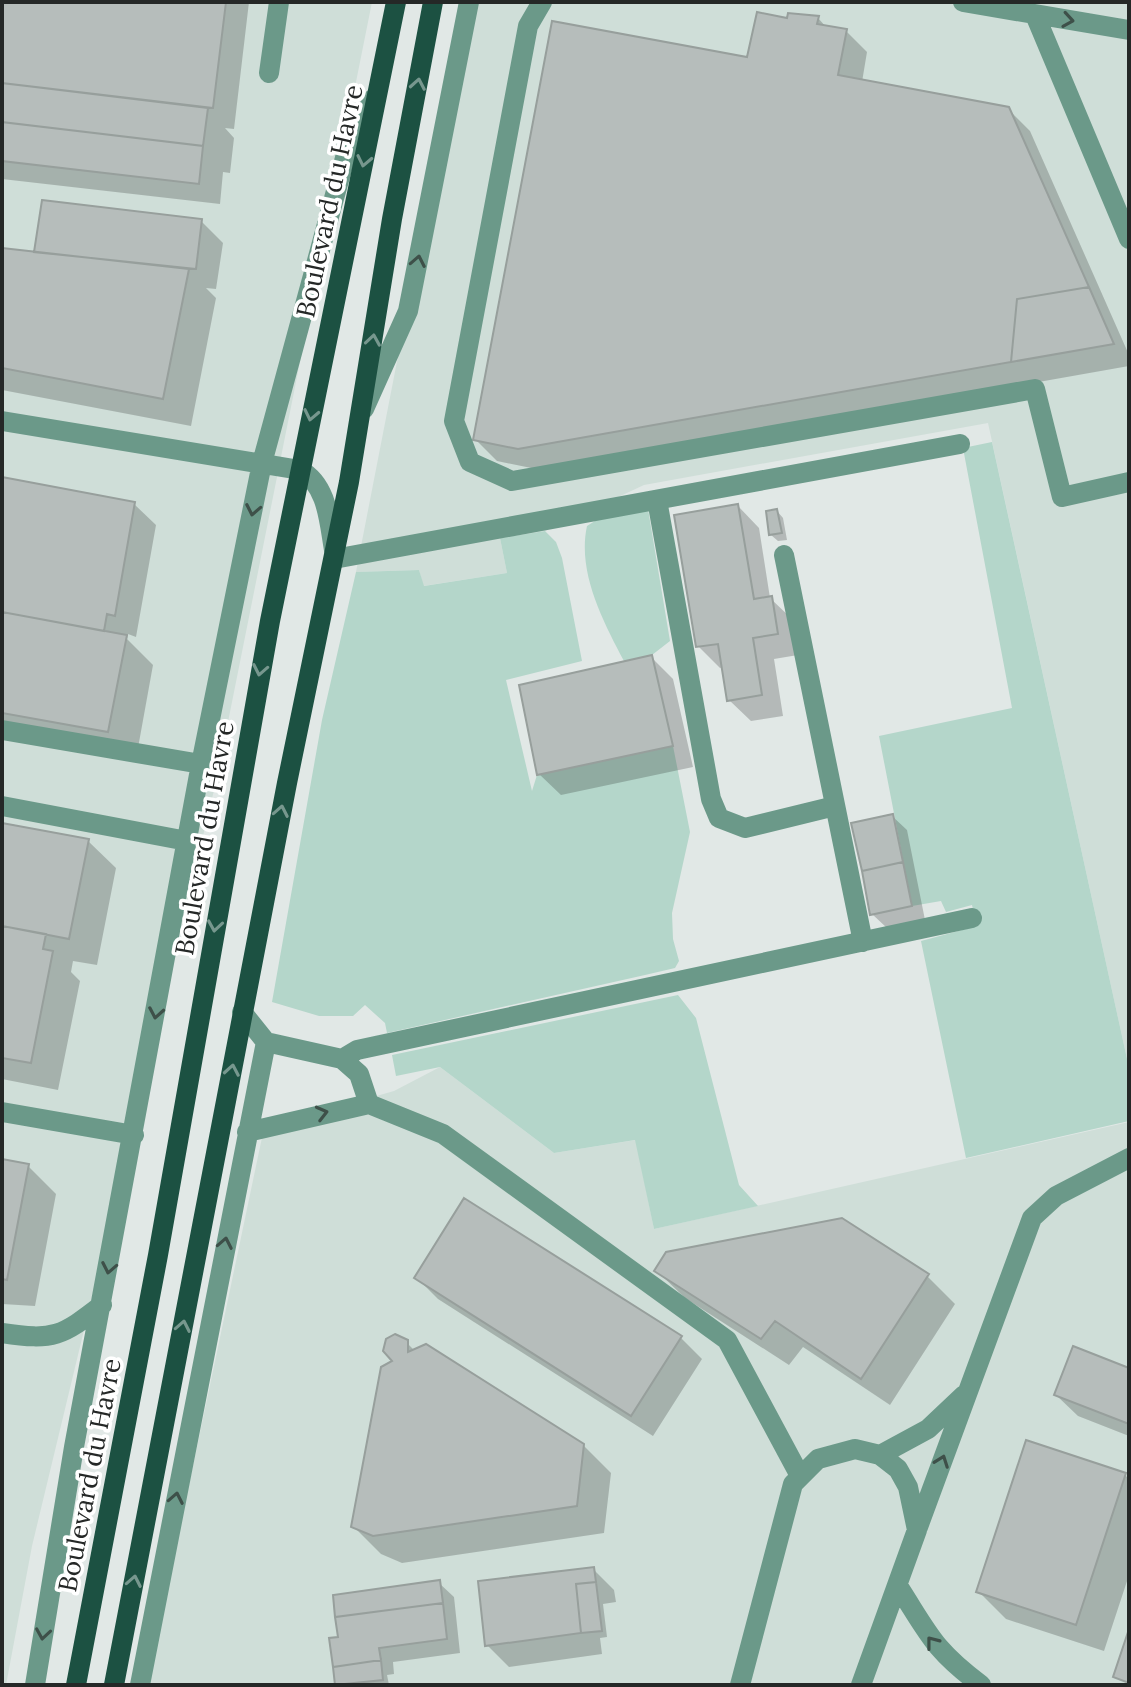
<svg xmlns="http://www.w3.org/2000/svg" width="1131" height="1687" font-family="Lora,serif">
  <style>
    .built { fill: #cfded8 }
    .green { fill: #b4d6ca }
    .shadow { fill: #0003 }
    .building { fill: #b6bdbb; stroke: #979f9c; stroke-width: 2 }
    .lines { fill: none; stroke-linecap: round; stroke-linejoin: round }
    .minor { stroke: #6b9989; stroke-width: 20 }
    .major { stroke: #1c5142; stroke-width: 20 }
    .oneway { stroke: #3e5049 }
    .oneway2 { stroke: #77978e }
    .labels { text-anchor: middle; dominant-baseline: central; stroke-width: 7; stroke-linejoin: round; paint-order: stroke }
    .street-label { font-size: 26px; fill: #252827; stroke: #fff }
  </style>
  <rect width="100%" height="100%" fill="#e1e8e6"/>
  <path class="built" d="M2,2H372L216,782L32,1546L6,1685H2Z
    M467,2H1129V1068L988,423L644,485L545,531L500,538L507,573L423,586L419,570L356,572Z
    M440,1067L554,1153L636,1140L654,1229L1129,1122V1685H147L264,1128L394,1091Z"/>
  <path class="green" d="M992,442L1129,1068V1121L966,1158L921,941L977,926L972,905L946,912L941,901L912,906L879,736L1012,708L963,448Z
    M648,509L670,641L652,655L624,661C603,621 577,572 587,526L598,519Z
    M545,531L556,542L562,558L582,661L506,680L532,791L537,775L673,746L690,832L672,913L673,939L679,961L675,968L645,975L387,1033L385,1023L365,1005L353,1016H319L272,1002L322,720L356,572L419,570L424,586L507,573L500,538Z
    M678,995L696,1018L739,1185L758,1206L654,1229L635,1140L554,1153L440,1067L396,1076L392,1055Z"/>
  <path class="shadow" d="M2,2H249L234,129L225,128L234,138L230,173L223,172L220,204L2,179Z
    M818,18L827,28L846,31L867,52L862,82L1008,109L1030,131L1129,355V366L541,470L497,461L475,439L749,60L789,20Z
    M201,221L223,243L216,289L206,288L216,298L191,426L2,390V250L40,254Z
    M2,479L134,504L156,525L136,637L128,634L127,639L153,665L136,759L2,735Z
    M738,506L759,528L770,598L793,620L798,655L774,659L783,716L751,721L729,700L724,667L720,668L698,646Z
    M777,511L783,518L787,540L778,541L771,535Z
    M651,657L673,679L693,767L561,795L539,774Z
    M892,816L907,830L925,920L887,928L872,914Z
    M2,825L88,841L116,868L97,965L73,961L71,972L80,981L58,1090L2,1079Z
    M2,1161L28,1166L56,1194L35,1306L2,1304Z
    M657,1271L927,1276L955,1304L890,1405L803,1347L789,1365L685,1298Z
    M417,1278L681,1338L702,1359L653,1436L438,1299Z
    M406,1342L415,1351L583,1445L611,1473L604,1533L402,1563L381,1554L353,1526L395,1361Z
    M1129,1370V1436L1078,1416L1056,1395Z
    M1125,1475L1129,1479V1575L1104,1651L1006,1619L978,1591Z
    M593,1569L614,1590L616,1602L603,1604L607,1637L600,1638L602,1654L509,1667L487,1645Z
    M439,1583L454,1597L460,1653L393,1662L394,1674L387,1675L389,1685H337L331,1640L340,1639Z"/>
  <path class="building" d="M2,2H226L213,108L2,83Z
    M757,12L787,18L788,13L819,16L817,24L847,29L838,75L1009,107L1089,287L1017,299L1011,362L518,449L473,440L552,21L747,57Z
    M2,83L208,108L203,146L2,122Z
    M2,122L203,146L199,184L2,161Z
    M42,200L202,219L196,269L34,252Z
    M2,248L189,269L163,399L2,368Z
    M1089,287L1114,344L1011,362L1017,299Z
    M2,477L135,502L115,616L107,614L104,631L2,612Z
    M738,504L754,599L772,596L778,634L753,638L762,695L727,701L718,644L696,647L674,515Z
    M777,509L782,533L769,535L766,511Z
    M2,612L127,635L108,732L2,713Z
    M652,655L673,746L537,775L519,685Z
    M893,814L903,862L862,871L851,823Z
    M2,823L89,839L69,939L2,926Z
    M903,862L912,906L870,915L862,871Z
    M2,926L46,934L43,949L53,951L31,1063L2,1058Z
    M2,1159L29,1164L7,1280L2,1279Z
    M464,1198L682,1336L631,1416L414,1278Z
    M842,1218L929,1274L861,1379L775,1321L761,1339L654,1271L666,1252Z
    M395,1334L408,1340V1352L426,1344L584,1444L577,1506L373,1536L351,1527L381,1367L392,1361L383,1351L386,1339Z
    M1073,1346L1129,1368V1424L1054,1395Z
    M1026,1440L1126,1473L1076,1625L976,1592Z
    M594,1567L596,1582L576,1584L581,1633L485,1646L478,1581Z
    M440,1580L443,1603L335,1617L333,1595Z
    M596,1582L602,1631L581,1633L576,1584Z
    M443,1603L447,1639L379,1648L381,1660L333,1667L329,1638L338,1637L335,1617Z
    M1129,1629V1683L1113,1677Z
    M381,1660L383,1680L335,1685L333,1667Z"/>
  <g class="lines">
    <path class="minor" d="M542,2L528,26L454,421L470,462L512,481L1035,389L1062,497L1129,482
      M963,2L1129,30
      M1035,15L1129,239
      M269,73L279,2
      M364,409L408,311L469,2
      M2,421L300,470C328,485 329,522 334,550
      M657,500L711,799L719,818L745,828L835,806
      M784,555L863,942
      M334,559L960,444
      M2,730L201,764
      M2,806L187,841
      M242,1012L266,1042L342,1059L359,1074L369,1104L247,1132
      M342,1059L357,1050L972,918
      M369,1104L443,1134L727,1340L799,1474
      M2,1112L134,1135
      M2,1333C54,1341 62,1336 102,1305
      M880,1455L928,1429L964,1395
      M918,1527L1032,1218L1056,1196L1129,1158
      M898,1586C929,1634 933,1649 981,1685
      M35,1685L74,1447L201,764L262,463L348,147L373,99
      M140,1685L266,1042
      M740,1685L793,1484L818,1459L855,1449L880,1455L898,1469L908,1487L917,1530L861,1685"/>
    <path class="major" d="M76,1685L158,1255L270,621L396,2
      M114,1685L287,783L349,482L392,219L433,2"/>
  </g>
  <defs><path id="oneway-chevron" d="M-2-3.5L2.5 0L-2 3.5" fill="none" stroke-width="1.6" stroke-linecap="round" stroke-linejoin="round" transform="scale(2)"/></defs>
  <g class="oneway">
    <use href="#oneway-chevron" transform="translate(1068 20) rotate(9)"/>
    <use href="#oneway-chevron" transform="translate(418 261) rotate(-79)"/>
    <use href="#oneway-chevron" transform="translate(253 510) rotate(101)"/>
    <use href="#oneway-chevron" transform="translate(156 1013) rotate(100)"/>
    <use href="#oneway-chevron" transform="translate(322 1113) rotate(-14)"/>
    <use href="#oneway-chevron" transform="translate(225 1243) rotate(-79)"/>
    <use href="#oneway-chevron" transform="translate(109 1268) rotate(101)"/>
    <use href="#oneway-chevron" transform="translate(942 1461) rotate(-70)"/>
    <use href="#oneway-chevron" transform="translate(176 1498) rotate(-79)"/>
    <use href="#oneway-chevron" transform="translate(43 1634) rotate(99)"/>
    <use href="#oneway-chevron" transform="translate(932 1642) rotate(-128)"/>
  </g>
  <g class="oneway2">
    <use href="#oneway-chevron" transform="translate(418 84) rotate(-80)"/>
    <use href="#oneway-chevron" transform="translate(364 161) rotate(102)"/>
    <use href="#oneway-chevron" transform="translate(373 340) rotate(-81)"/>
    <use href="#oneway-chevron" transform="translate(311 415) rotate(102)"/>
    <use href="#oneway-chevron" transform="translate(260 670) rotate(101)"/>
    <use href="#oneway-chevron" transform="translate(281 811) rotate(-79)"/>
    <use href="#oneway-chevron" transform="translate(215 926) rotate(99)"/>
    <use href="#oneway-chevron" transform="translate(232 1070) rotate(-80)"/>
    <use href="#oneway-chevron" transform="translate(183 1326) rotate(-79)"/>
    <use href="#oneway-chevron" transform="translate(134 1581) rotate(-79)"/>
  </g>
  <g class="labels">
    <g class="street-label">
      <text transform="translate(329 201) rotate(-78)">Boulevard du Havre</text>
      <text transform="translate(204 838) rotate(-80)">Boulevard du Havre</text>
      <text transform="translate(89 1475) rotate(-79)">Boulevard du Havre</text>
    </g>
  </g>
  <rect width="1131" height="1687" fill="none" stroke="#252827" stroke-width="8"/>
</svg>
